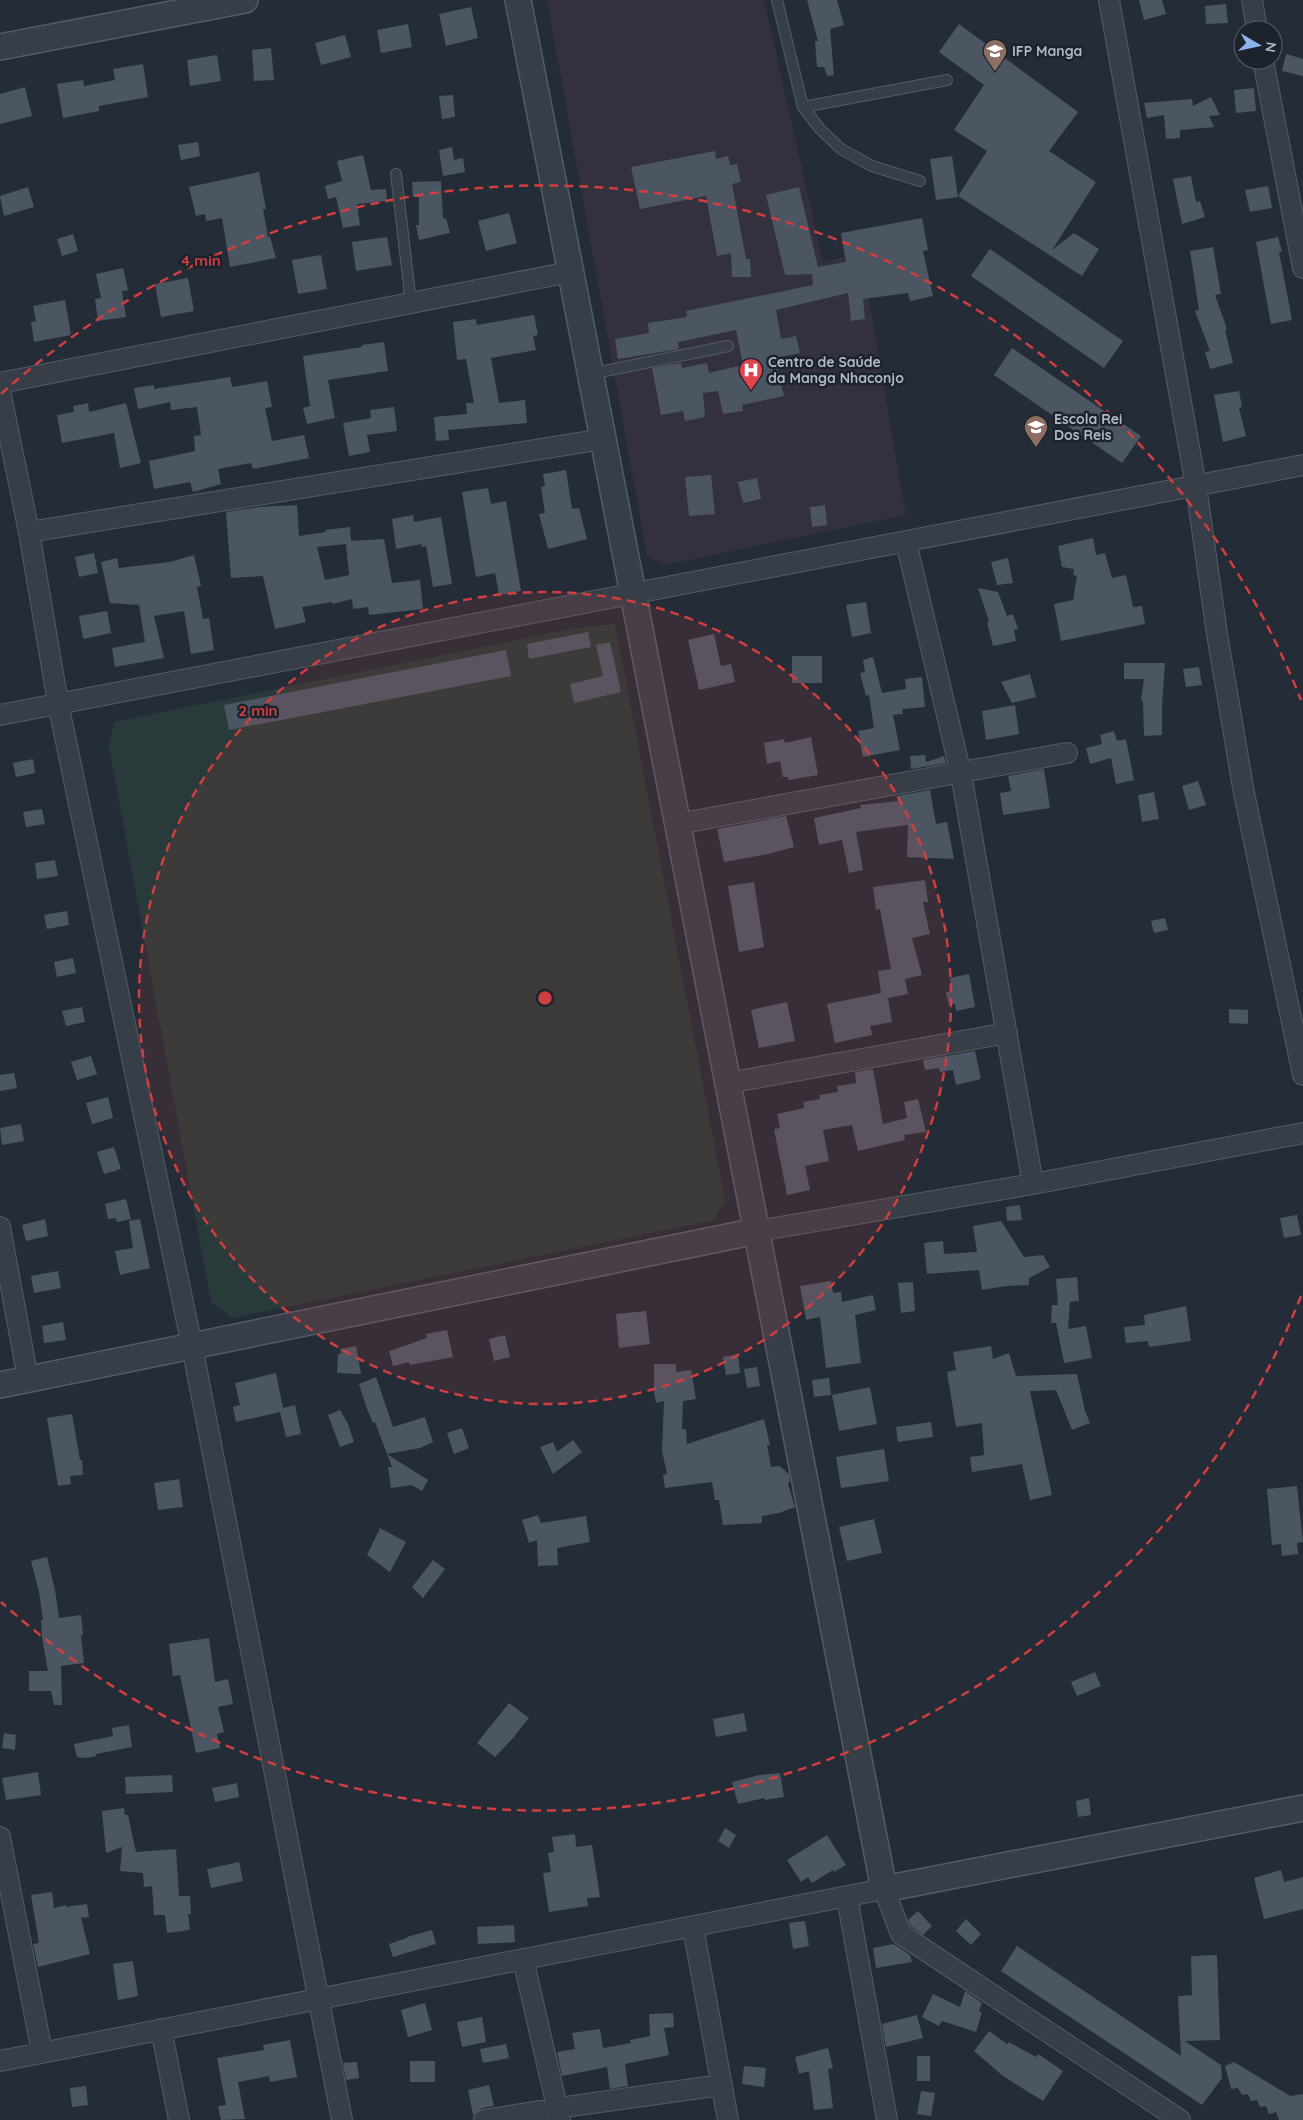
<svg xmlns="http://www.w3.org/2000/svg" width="1303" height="2120" font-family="Quicksand,sans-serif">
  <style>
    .medical { fill: #33313d }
    .green { fill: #293a3a }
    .building { fill: #4c5663; fill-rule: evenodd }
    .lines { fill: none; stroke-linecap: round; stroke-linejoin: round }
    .service-casing { stroke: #555c66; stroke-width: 12 }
    .minor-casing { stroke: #555c66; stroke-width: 22 }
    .tertiary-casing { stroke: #555c66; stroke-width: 28 }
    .service { stroke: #373e48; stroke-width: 10 }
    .minor { stroke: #373e48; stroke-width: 20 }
    .tertiary { stroke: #373e48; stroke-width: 25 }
    .ring { fill: none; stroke: #d13e3f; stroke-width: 2.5; stroke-dasharray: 9 6 }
    .labels { text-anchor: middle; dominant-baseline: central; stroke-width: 5; stroke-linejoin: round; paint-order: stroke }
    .poi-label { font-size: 14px; font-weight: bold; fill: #b2b9c4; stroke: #1d232d; text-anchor: start }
    .centre { fill: #d13e3f; stroke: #1d232d; stroke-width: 2.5 }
    .ring-label { font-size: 15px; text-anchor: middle; font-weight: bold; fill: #d13e3f; stroke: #1d232d; stroke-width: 5; stroke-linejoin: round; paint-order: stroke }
  </style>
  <rect width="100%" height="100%" fill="#242c37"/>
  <path class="medical" d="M547,0H764L823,262L845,257L847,266L863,263L906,515L666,565L647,556Z"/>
  <path class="green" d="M615,624L725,1200L714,1220L232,1318L211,1302L109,747L114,722L576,628Z"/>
  <path class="building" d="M807,0H837L844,25L830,29L834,75L827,76L824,67H817L815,41H818Z
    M1139,0H1162L1166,14L1144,20Z
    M1226,4L1228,23L1206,24L1205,6Z
    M471,7L478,38L446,46L439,14Z
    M408,24L412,47L381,53L377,30Z
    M959,24L1078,112L1049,151L1096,182L1052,250L1074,233L1099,249L1082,276L958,196L987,151L954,130L984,85L939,52Z
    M345,35L351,57L321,65L315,43Z
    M271,48L274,80L254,81L252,50Z
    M1286,54L1303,59V76L1282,71Z
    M217,55L221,81L190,86L187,60Z
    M143,64L148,97L99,106V111L63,118L57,84L83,80L84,86L115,80L113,69Z
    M25,87L32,116L0,124V94Z
    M1254,88L1256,111L1236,113L1234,90Z
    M453,95L455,117L442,119L439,96Z
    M1211,97L1220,115L1209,116L1214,127L1180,130V138L1166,139L1164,115L1147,118L1144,103L1192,99L1193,106Z
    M198,142L200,156L181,160L178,145Z
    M452,147L454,160L463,158L465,172L443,176L439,150Z
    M715,151L716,159L728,156L730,165L737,164L741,182L732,184L746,259H750L751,277H732L731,253L717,256L706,196L640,209L631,167Z
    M363,155L371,190L386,189L387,201L357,204L360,225L343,228L336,197L328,199L325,186L342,181L337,161Z
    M952,156L958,197L936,200L930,159Z
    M259,172L266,209H263L268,237H270L276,258L230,267L222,218L206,221L205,214L196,216L189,187Z
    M1191,176L1196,202L1200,201L1205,217L1182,224L1173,179Z
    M441,181L443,219L446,218L450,233L419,240L416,225H419V197H413L412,182Z
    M1268,186L1272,208L1250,212L1245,190Z
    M28,187L34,207L4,216L0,196Z
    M799,187L818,267L846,262L841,233L922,218L928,250L923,251L933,296L910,301L908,293L863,299L865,319L851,321L848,293L776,310L781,339L796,336L800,353L775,358L784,396L742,405L743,411L723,414L718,391L703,393L705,417L685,421L683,411L661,415L652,368L681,363L682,368L707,363L709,373L743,365L736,330L678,342L679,349L618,359L615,339L649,333L648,323L687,317L686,311L813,285L812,274L785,275L766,195Z
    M509,213L517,243L486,251L478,221Z
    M73,234L78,251L62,256L57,239Z
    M387,237L392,265L356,271L352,242Z
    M1278,237L1282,252H1279L1292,320L1271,324L1256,242Z
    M1213,247L1221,294L1215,295L1227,329L1225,330L1233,363L1210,369L1205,352L1210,351L1195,311L1199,310L1190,251Z
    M990,249L1123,341L1104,368L971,276Z
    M321,255L327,289L298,294L292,260Z
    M123,268L128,290L122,291L126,317L98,321L95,299L101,298L96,274Z
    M188,278L194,311L161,317L155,284Z
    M65,300L71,335L34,342L31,322L36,321L33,306Z
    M534,315L538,335L533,336L536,350L491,358L499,403L525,400L527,423L448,430L449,440L436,441L434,417L467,414L466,403H474L466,359L457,360L453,322L476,319L477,325Z
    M384,342L388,371L328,380L335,418L307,424L303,408L310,406L303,356L362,347V345Z
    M1012,348L1141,436L1122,463L994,375Z
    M230,377L232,387L267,381L272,407L265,408L272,441L304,435L309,458L253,469L251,463L218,469L221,484L193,492L190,482L154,489L149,461L195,451L194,436L201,435L197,407L171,410L170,402L138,409L134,388L154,385V389Z
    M1239,391L1242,407L1239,408L1246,436L1223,442L1214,395Z
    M88,403L89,412L126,403L141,463L120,468L114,433L62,443L57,415L74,412L73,406Z
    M394,407L397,431L367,435L370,452L349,456L343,423L371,418L370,410Z
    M566,470L572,509L579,508L587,539L548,549L539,514L545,513L541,487L545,486L543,474Z
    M711,475L715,514L689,516L685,477Z
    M757,478L761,499L743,503L738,482Z
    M488,488L491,504L506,501L521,591L499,595L495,573L476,577L462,492Z
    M297,505L299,536L326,532L325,530L350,527L351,541L384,539L392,583L420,580L423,609L369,615L368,607L353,609L352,599L333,604L332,602L302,607L306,622L275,629L263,576L231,578L226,512L259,507ZM346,544L349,575L325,580L317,547Z
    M825,505L827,525L812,527L810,507Z
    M413,515L414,522L441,517L452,584L433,587L426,546L422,547L421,544L396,549L392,519Z
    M1093,538L1096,555L1105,553L1112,578L1126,575L1133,607L1142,606L1145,624L1061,641L1054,604L1073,600L1077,576L1073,575L1074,569L1062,567L1058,546Z
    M94,553L98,573L79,577L75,557Z
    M194,555L201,586L197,587L203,619L209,618L214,650L191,654L184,611L154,616L164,658L115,667L112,648L145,642L139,605L110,603L101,562L117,558L119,568L170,562Z
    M1008,558L1013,583L997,585L991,562Z
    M978,588L998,592L1007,616L1012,614L1014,617L1018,629L1014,630L1016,641L993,646L987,622L989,621Z
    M866,602L871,633L852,637L846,605Z
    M107,611L111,633L83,639L79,616Z
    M588,632L591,647L529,659L527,644Z
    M714,634L721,666L731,664L735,682L699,690L688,640Z
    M610,642L621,692L574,703L570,684L603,676L596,645Z
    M506,650L511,676L229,730L224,705Z
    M792,656H822V683H792Z
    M873,657L882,693L906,689L905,679L922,677L925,707L902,709L903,714L893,715L900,750L863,757L858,731L874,728L869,695L866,696L860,673L865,672L863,660Z
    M1124,663H1165L1162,706V735L1144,736L1143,701L1141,700L1144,679H1124Z
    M1199,667L1202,685L1186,687L1183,669Z
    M1030,674L1036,697L1012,703L1001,682Z
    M1015,705L1019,734L986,740L982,711Z
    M1114,731L1117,741L1126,739L1134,780L1116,784L1111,758L1090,764L1086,748L1102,744L1100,735Z
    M811,737L818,775L789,780L788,777H783L780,761L767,764L764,743L784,739L785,743Z
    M925,755L926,762L944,756L946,763L911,769L910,756Z
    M33,759L35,773L16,777L13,763Z
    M1044,769L1050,808L1003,815L1000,793L1011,791L1008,776Z
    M1198,781L1206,805L1189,810L1182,786Z
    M930,790L936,824L947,822L954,859L907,857L908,825L856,832L863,870L849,873L842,840L819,845L814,818L861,808L860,805L898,801L897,796Z
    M1154,792L1159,819L1142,822L1138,795Z
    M42,809L45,824L26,827L23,812Z
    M786,816L794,847L768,854L724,862L717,829Z
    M55,860L58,876L37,879L35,863Z
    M925,880L928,902H923L930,934L912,938L922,975L905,979L908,994L888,998L892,1022L870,1026L872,1035L835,1043L827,1004L881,993L878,971L891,969L880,909L876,910L873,887Z
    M754,882L764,947L739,952L728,886Z
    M67,911L69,925L47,929L44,915Z
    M1165,918L1168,930L1154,933L1151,921Z
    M73,958L76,973L57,977L54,962Z
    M969,974L975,1007L956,1011L955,1004L949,1005L946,992L952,991L950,978Z
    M787,1002L795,1041L759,1048L751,1010Z
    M82,1007L85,1022L66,1026L62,1011Z
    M1229,1009L1248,1010V1024L1229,1023Z
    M975,1051L981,1079L956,1085L953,1070L940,1072L939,1068L925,1070L923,1060Z
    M91,1056L97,1074L77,1080L71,1062Z
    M873,1069L883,1124L907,1118L904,1102L918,1099L926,1132L904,1135L905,1140L858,1151L852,1125L823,1130L829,1161L805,1166L810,1190L787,1195L774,1129L780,1128L777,1114L804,1108L803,1102L820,1099L819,1095L838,1092L837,1086L856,1083L855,1072Z
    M14,1073L17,1088L0,1091V1075Z
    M108,1097L113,1118L92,1124L86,1103Z
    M21,1124L24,1141L2,1145L0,1128Z
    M114,1147L121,1169L104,1174L97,1152Z
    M126,1199L131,1219L117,1222L116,1218L108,1219L105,1204Z
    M1020,1205L1022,1220L1007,1221L1006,1207Z
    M1297,1215L1301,1235L1284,1238L1280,1218Z
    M45,1219L48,1236L26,1241L22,1225Z
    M140,1219L150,1268L120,1275L115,1251L133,1248L129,1221Z
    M1001,1221L1024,1257L1043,1255L1050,1267L1029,1278V1285L1006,1286L982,1290L979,1270L927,1274L924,1243L943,1241L944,1254L977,1252L973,1226Z
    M58,1271L61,1288L34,1293L31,1276Z
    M1077,1277L1079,1301L1070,1302L1068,1329L1086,1326L1092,1358L1064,1363L1056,1323H1051L1052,1305H1058L1056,1279Z
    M831,1281L833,1293L841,1292L842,1302L873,1295L876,1310L855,1315L861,1363L826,1368L820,1317L806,1320L800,1286Z
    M913,1282L915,1311L901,1313L898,1283Z
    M1186,1306L1191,1341L1149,1347L1148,1341L1126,1343L1124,1327L1145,1325L1144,1315Z
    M646,1311L650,1344L619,1348L616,1314Z
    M63,1322L66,1340L44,1343L42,1326Z
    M447,1330L453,1357L410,1365L409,1362L393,1366L389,1351L427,1338L426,1334Z
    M505,1335L510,1357L494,1361L489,1339Z
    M356,1346L361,1374L337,1373L338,1354H341L340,1349Z
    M991,1346L993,1359L1009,1353L1016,1376L1077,1374L1085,1411L1090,1423L1072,1430L1056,1390L1030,1391L1052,1495L1030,1500L1022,1464L972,1472L970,1457L984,1455L982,1423L956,1427L947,1372L956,1370L953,1352Z
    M738,1354L740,1373L726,1375L723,1357Z
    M654,1364H676V1372L691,1370L696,1399L683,1401L682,1429H686L687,1444L764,1419L770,1445H767L771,1467L779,1466L789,1474L790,1481L788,1484L795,1507L779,1513L762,1516V1523L723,1525L719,1500H715L712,1482L665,1488L663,1475L667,1474L662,1451L664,1401L656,1403L654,1393Z
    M757,1367L760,1386L747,1388L744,1369Z
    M276,1373L283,1408L295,1405L301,1434L286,1437L280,1412L236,1422L233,1407L240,1405L235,1383Z
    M376,1377L393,1427L425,1417L433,1442L420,1448L387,1454L428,1480L422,1491L412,1485L391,1488L388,1467H392L375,1422L373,1423L367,1409L359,1384Z
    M829,1378L831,1395L814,1397L812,1380Z
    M870,1387L877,1424L839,1431L832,1395Z
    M340,1410L348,1424L354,1442L340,1447L328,1415Z
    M72,1414L80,1460H82L83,1475L70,1476L71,1484L58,1486L47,1418Z
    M931,1422L933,1437L898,1442L896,1427Z
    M462,1428L469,1448L454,1454L447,1433Z
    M573,1440L582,1452L553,1474L540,1447L553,1442L557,1452Z
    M884,1449L889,1481L841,1488L836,1457Z
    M179,1479L183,1507L158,1510L154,1483Z
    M1297,1486L1303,1542L1297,1543L1298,1554L1282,1556L1281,1544L1272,1545L1267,1489Z
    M538,1515L541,1523L586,1516L590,1542L557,1548L558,1565L538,1566L537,1540L529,1543L522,1520Z
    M874,1519L882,1553L847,1561L839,1527Z
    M380,1528L406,1542L390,1572L367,1555Z
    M47,1557L55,1590L59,1618L81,1615L83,1635H81L84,1663L61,1666L62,1705H54L51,1691H29V1671H48L42,1637L41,1620H43L39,1592L31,1561Z
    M433,1560L445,1569L423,1598L412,1587Z
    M209,1638L215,1682L228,1679L233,1704L218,1707L224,1732L217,1734L220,1748L196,1753L180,1675L173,1676L169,1644Z
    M1095,1672L1101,1686L1077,1696L1071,1682Z
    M509,1703L529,1718L513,1738L495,1757L477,1743Z
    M744,1713L747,1731L716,1737L713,1719Z
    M129,1725L132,1747L96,1754V1756L86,1758L77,1757L74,1744L113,1736L112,1728Z
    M4,1733L16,1735L15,1750L2,1748Z
    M38,1772L41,1795L6,1800L2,1778Z
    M780,1773L784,1797L765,1800L764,1798L738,1804L732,1782L759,1775Z
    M172,1775L173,1792L126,1794L125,1777Z
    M237,1783L239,1797L215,1802L212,1788Z
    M1089,1798L1091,1815L1078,1817L1076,1801Z
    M124,1808L125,1815H128L136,1852L176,1849L179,1896H190L191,1914H188L190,1930L167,1933L165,1915H154L152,1886L144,1887L143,1873L120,1871L122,1847L106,1853L102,1811Z
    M725,1828L736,1835L729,1848L718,1841Z
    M575,1834L576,1847L592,1845L600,1897L587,1898L588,1906L549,1912L543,1873L551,1872L548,1853L554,1852L552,1837Z
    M827,1835L846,1865L834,1872L833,1870L812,1883L808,1877L801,1882L787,1860Z
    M239,1862L243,1881L211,1888L207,1869Z
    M1281,1870L1284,1882L1303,1877V1909L1264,1919L1254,1878Z
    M52,1892L54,1908L66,1905V1907L87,1904L89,1917L81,1918L90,1954L38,1967L33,1944L39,1943L31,1895Z
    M918,1911L932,1926L923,1935L911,1926L908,1920Z
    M966,1919L981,1934L971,1945L956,1931Z
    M805,1921L809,1946L793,1949L789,1923Z
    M514,1925L515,1942L478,1944L477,1927Z
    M432,1930L436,1944L393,1957L389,1944L407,1938V1937Z
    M894,1944L910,1955L912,1962L876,1968L873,1948Z
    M1017,1946L1181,2056L1178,1996L1192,1995L1191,1956L1217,1955L1220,2040L1185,2041L1221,2065L1222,2078L1202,2105L1001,1971Z
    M133,1961L138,1996L118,2000L113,1964Z
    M965,1991L982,2003L979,2011L982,2012L976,2032L942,2021L939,2026L922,2017L933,1994L960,2007Z
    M425,2003L432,2030L408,2037L401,2010Z
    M673,2013L674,2027L664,2028L669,2055L625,2064L628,2086L610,2089L607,2067L562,2076L557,2052L575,2049L572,2033L600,2029L603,2048L631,2043L630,2040L650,2036L649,2014Z
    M917,2015L923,2038L886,2047L882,2024Z
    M482,2017L486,2042L462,2047L457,2022Z
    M989,2031L1007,2044L1009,2042L1036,2057L1038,2054L1063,2071L1043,2101L1003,2076L974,2051Z
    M290,2040L297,2077L270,2082L269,2076L238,2082L245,2119L221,2120L218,2106L226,2105L217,2058L264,2050L263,2045Z
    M506,2044L509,2058L483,2063L480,2049Z
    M828,2048L833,2068L828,2069L833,2108L814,2110L809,2071L799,2074L795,2057Z
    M917,2056H930V2081H917Z
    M410,2061H435V2082H410Z
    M357,2062L359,2078L346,2080L343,2063Z
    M1234,2062L1290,2096L1303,2094V2120H1279L1276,2112L1269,2114L1266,2106L1260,2107L1257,2100L1251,2101L1248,2094L1242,2095L1238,2088L1231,2089L1225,2066Z
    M744,2066L766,2068L764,2087L742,2084Z
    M489,2085L494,2106L482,2108L473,2115L468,2090Z
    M86,2086L88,2105L72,2107L70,2088Z
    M921,2091L935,2093L931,2116L917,2114Z"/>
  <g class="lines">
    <g class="service-casing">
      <path id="service" d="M777,0L803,107L820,129L841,149L872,166L920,181
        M803,107L947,80
        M396,174L411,303
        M590,374L728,346"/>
    </g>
    <g class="minor-casing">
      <path id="minor" d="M1109,0L1196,486L1217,634L1244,793L1303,1075
        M1252,0L1257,30
        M1263,60L1303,268
        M0,383L570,272
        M0,391L29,532L58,703L192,1346L342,2120
        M29,532L603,439
        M906,542L961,774L1033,1184
        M0,715L1303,465
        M677,824L1067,753
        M728,1083L1007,1033
        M0,1227L28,1379
        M757,1231L1033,1184L1303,1133
        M0,1837L42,2052
        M847,1897L887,2120
        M693,1927L728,2120
        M523,1959L560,2120
        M161,2029L179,2120
        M0,2061L884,1889L901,1934L1180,2120
        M484,2120L558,2108L721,2085"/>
    </g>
    <g class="tertiary-casing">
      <path id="tertiary" d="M518,0L884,1889L1303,1808
        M0,47L245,0
        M0,1385L757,1231"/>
    </g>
    <use href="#service" class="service"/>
    <use href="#minor" class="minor"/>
    <use href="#tertiary" class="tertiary"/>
  </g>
  <circle cx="545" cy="998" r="406" fill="#d13e3f" fill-opacity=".12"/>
  <g class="ring">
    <circle cx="545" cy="998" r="406"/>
    <path d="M1301 1296A813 813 0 0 1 1 1602M1 394A813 813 0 0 1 1301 700"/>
  </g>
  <defs>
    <g id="university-pin" transform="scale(1.25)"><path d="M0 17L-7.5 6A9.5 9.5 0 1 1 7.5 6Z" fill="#8d6e63" stroke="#1d232d"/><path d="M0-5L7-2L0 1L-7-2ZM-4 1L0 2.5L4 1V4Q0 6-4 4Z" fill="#fff"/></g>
    <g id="hospital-pin" transform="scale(1.25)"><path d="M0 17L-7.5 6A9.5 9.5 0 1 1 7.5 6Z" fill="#e0444e" stroke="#1d232d"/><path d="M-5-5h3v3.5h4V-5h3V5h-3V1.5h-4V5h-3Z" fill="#fff"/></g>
    <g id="school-pin" transform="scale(1.25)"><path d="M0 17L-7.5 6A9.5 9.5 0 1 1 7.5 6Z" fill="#8d6e63" stroke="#1d232d"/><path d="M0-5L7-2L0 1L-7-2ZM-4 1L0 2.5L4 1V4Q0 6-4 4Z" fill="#fff"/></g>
  </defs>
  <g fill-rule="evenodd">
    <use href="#university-pin" x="995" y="51"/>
    <use href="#hospital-pin" x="751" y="370"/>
    <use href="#school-pin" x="1036" y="427"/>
  </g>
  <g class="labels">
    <g class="poi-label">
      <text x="1012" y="51">IFP Manga</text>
      <text x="768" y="362">Centro de Saúde<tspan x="768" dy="16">da Manga Nhaconjo</tspan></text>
      <text x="1054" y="419">Escola Rei<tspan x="1054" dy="16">Dos Reis</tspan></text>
    </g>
  </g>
  <circle cx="545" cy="998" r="8" class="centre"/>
  <g class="ring-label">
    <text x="201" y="266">4 min</text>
    <text x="258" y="716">2 min</text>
  </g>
  <g transform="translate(1258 45) rotate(99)"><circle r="24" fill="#1d232d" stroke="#595f69"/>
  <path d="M0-4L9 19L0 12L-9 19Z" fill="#8fb1ec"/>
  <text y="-8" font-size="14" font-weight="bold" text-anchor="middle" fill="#b2b9c4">N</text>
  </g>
</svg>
